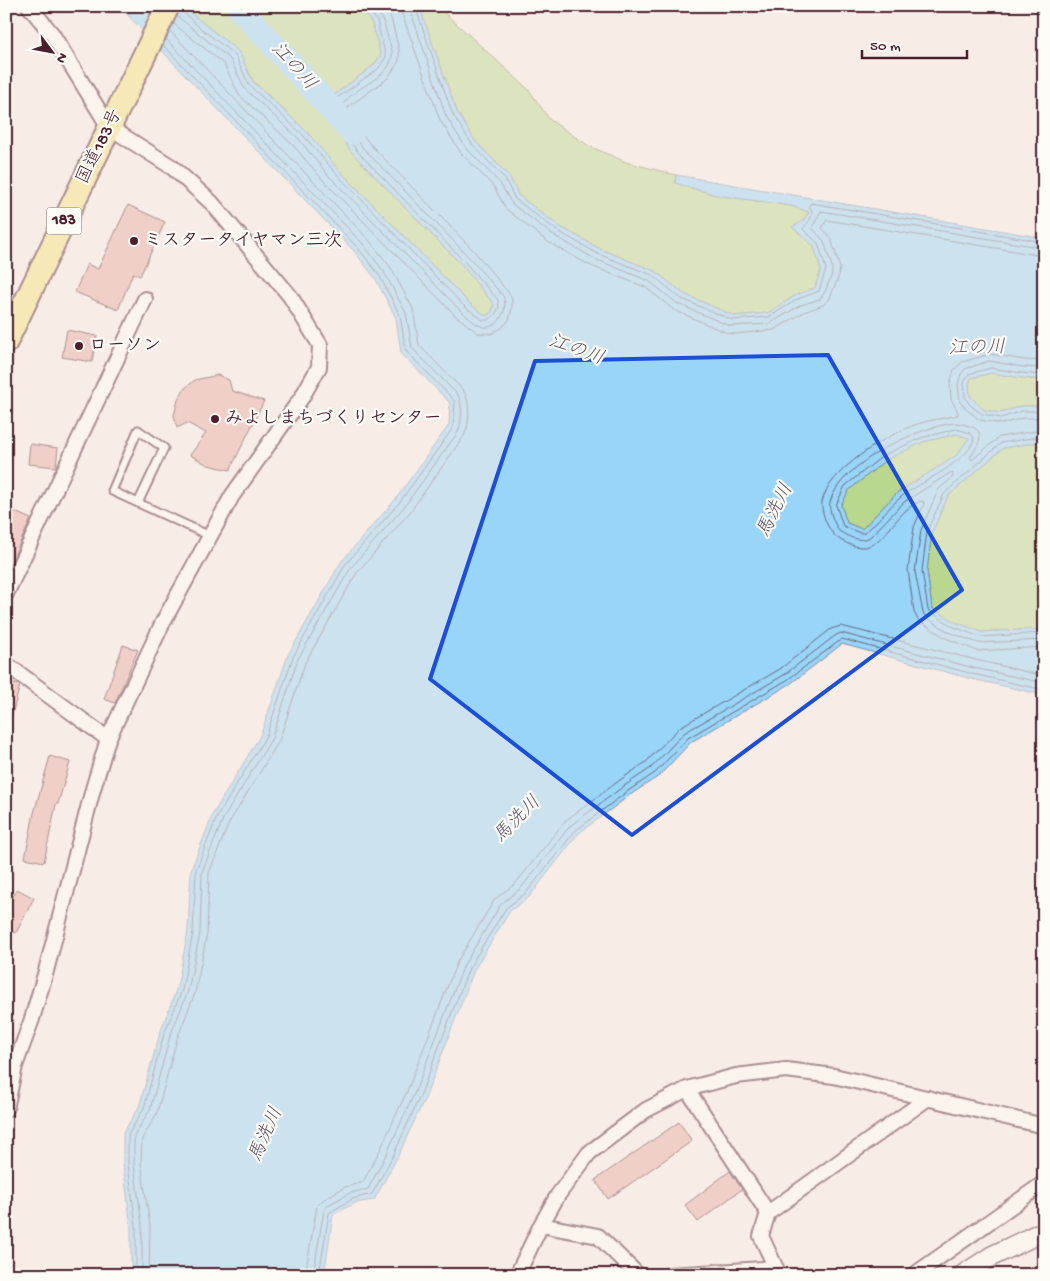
<svg xmlns="http://www.w3.org/2000/svg" width="1050" height="1281" font-family="'Gochi Hand','Klee One',sans-serif">
  <style>
    .green { fill: #bad790; stroke: #827b5e }
    .water { fill: #98d5f9; stroke: #798ca7; fill-rule: evenodd }
    .lines { fill: none; stroke-linecap: round; stroke-linejoin: round }
    .shore { stroke: #69687d; stroke-width: 1 }
    .river { stroke: #98d5f9; stroke-width: 25 }
    .building { fill: #e5aba2; stroke: #4a1f2b }
    .service-casing { stroke: #4a1f2b; stroke-width: 11 }
    .minor-casing { stroke: #4a1f2b; stroke-width: 18 }
    .secondary-casing { stroke: #4a1f2b; stroke-width: 22 }
    .trunk-casing { stroke: #4a1f2b; stroke-width: 26 }
    .service { stroke: #fdfcf7; stroke-width: 7 }
    .minor { stroke: #fdfcf7; stroke-width: 14 }
    .secondary { stroke: #fdfcf7; stroke-width: 19 }
    .trunk { stroke: #f6e281; stroke-width: 22 }
    .marked { fill: none; stroke: #1d4ed8; stroke-width: 4; stroke-linejoin: round }
    .poi-dot { fill: #4a1f2b; stroke: #fdfcf7; stroke-width: 2 }
    .labels { text-anchor: middle; dominant-baseline: central; stroke-width: 4.5; stroke-linejoin: round; paint-order: stroke }
    .shield { fill: #fdfcf7; stroke: #806168; stroke-width: 1 }
    .shield-label { font-size: 16px; font-weight: bold; fill: #4a1f2b }
    .street-label { font-size: 18px; fill: #4a1f2b; stroke: #fdfcf7 }
    .poi-label { font-size: 18px; font-weight: bold; fill: #4a1f2b; stroke: #fdfcf7; text-anchor: start }
    .water-label { font-size: 19px; font-style: italic; fill: #615669; stroke: #fdfcf7 }
  </style>
  <rect width="100%" height="100%" fill="#f8ece6"/>
  <filter id="ink" filterUnits="userSpaceOnUse"><feTurbulence type="fractalNoise" baseFrequency=".02" numOctaves="2"/><feDisplacementMap in="SourceGraphic" scale="10" xChannelSelector="R" yChannelSelector="G"/><feConvolveMatrix kernelMatrix="1 2 1 2 8 2 1 2 1" color-interpolation-filters="sRGB"/></filter>
  <g filter="url(#ink)">
    <path class="green" d="M182,6H360L372,23L381,55L374,65L333,96L354,155L460,263L494,304L492,312L486,316L469,303L336,167L306,131L253,81L239,52Z
      M419,6H437L529,90L550,120L589,146L626,162L676,175L675,183L716,195L792,206L809,212L802,222L814,246L821,270L815,288L796,295L768,313L734,316L684,294L655,271L600,249L559,226L519,196L509,176L475,141L457,112Z
      M991,373L1022,378L1044,380V406H1021L1001,413L984,410L970,396L969,384L971,378Z
      M957,434L970,438L958,455L897,493L862,529L847,523L841,505L849,490L886,460L922,442Z
      M1038,442L1044,443V629L981,632L955,622L932,608L927,571L932,532L948,496L1003,448Z"/>
    <path class="water" d="M119,6H182L239,52L253,82L306,131L336,167L469,303L486,316L492,312L494,304L460,263L354,155L326,117L333,96L374,65L381,55L372,23L360,6H419L457,112L475,141L509,176L519,196L559,226L600,249L655,271L684,294L734,316L768,313L796,295L815,288L821,270L814,246L792,227L802,222L809,212L792,206L716,195L675,183L676,175L1044,238V380L1022,378L991,373L971,378L969,384L970,396L984,410L1001,413L1021,406H1044V443L1038,442L1003,448L948,496L932,532L927,571L932,608L955,622L981,632L1044,629V695L972,679L842,644L790,684L691,742L659,776L630,795L578,834L529,897L510,911L474,970L426,1096L397,1158L374,1200L355,1203L333,1215L324,1275H131V1227L123,1164V1133L139,1107L160,1033L177,988L188,931L191,870L213,814L261,734L288,655L341,562L395,500L449,425L450,403L401,353L396,318L375,278L354,251ZM956,434L969,438L957,455L897,493L862,529L847,523L841,505L849,490L886,460L923,442Z"/>
    <g class="lines">
      <path class="shore" d="M401,6L402,14L440,120L461,153L494,187L506,209L548,242L591,266L645,287L674,310L727,333L735,334L774,330L804,312L823,305L829,300L839,276L840,268L831,238L822,228L827,220L1044,256
        M409,6L446,116L466,148L500,183L512,204L553,235L595,259L649,281L678,304L730,326L769,324L801,305L820,299L825,292L832,274V267L824,241L812,228L821,211L1044,248
        M415,6L453,115L472,144L505,179L515,199L556,230L598,254L652,275L682,299L732,320L769,317L798,299L819,291L826,269L818,243L803,229C808,221 817,215 809,206L811,203L1044,242
        M180,9L199,27L235,55L249,85L302,134L333,170L465,307L483,320H488C495,316 501,309 498,300L463,260L358,152L332,116L337,98L378,69L386,57L377,21L366,6
        M177,16L230,59L245,89L298,138L328,175L461,311C467,316 476,325 483,327C499,330 509,308 503,296L468,256L363,148L339,115C344,86 387,84 392,57C393,51 390,44 388,38C385,25 382,17 374,6
        M173,23L224,64L239,95L292,144L323,180L456,316L478,333L491,334L503,327L509,320L512,308V299L508,292L474,251L369,143L347,114L349,106L387,79L399,61V50L391,18L384,6
        M1044,361L1024,360L990,354L962,362L954,370L950,383L951,399L958,412V415C945,418 930,420 917,424C888,434 828,470 822,502C821,511 826,524 831,531C836,540 854,548 864,547C886,545 900,504 923,501L924,504L914,527L908,570L914,612L918,620L946,638L977,651L1044,647
        M1044,368L1023,367L989,361L965,369L961,374L958,384L960,402L967,410L980,420L1002,424L1023,418H1044
        M1044,375L1022,373L991,368L969,374L964,383L965,397L970,405L982,414L1001,418L1022,411H1044
        M957,429L970,433L974,438C971,461 918,483 901,497C888,508 877,522 865,533H860L843,526L836,505L845,486L884,455L921,438Z
        M1044,432L1037,431L999,437L972,460L970,457C977,447 988,432 970,426C965,425 960,423 955,423C919,426 840,464 830,502C828,510 835,525 839,531C849,537 860,543 870,537L904,502L950,473H953V477L938,490L921,530L915,572L923,613L927,618L949,632L978,643L1044,640
        M1044,438L1038,437L1001,443L944,494L927,531L922,571L928,610L952,626L980,637L1044,633
        M136,1275V1227L128,1164V1135L144,1108L164,1034L182,990L193,932L196,870L217,817L266,736L293,657L345,565L399,503L453,428L455,403L453,399L406,351L400,315L379,275L358,248L163,45
        M142,1275V1226L134,1164V1136L150,1110L170,1036L188,991L200,933L202,872L223,819L272,738L298,659L350,569L404,507L458,432C462,422 463,404 458,395L412,348L406,313L384,272L363,244L166,39
        M149,1275L150,1226L141,1163L142,1139L157,1113L177,1039L195,993L207,934L209,873L229,823L279,741L305,663L356,574L410,512L464,436C470,424 471,401 463,390L419,345L413,309L391,268L369,240L170,31
        M305,1275L317,1206L324,1199L345,1187L363,1182L380,1150L408,1089L457,962L495,899L516,883L565,821L620,780L646,762L680,727L780,669L831,629L841,626L976,660L1044,676
        M313,1275L324,1210L328,1205L350,1193L368,1189L387,1153L415,1092L464,965L501,904L521,888L570,826L624,786L651,768L684,733L784,675L836,635L841,633L974,668L1044,683
        M319,1275L329,1213L352,1199L372,1194L393,1156L421,1094L469,968L506,908L526,893L575,831L628,791L655,773L688,738L787,680L842,639L973,674L1044,690"/>
      <path class="river" d="M238,6L352,132"/>
    </g>
    <path class="building" d="M128,205L165,222L140,276L133,273L118,310L75,292L87,264L98,269Z
      M67,330L97,336L92,362L62,357Z
      M218,375L229,380L232,391L264,401L230,470L208,465L190,455L206,433L187,423L177,428L174,415L178,400L184,389L195,380Z
      M30,444L58,448L56,467L28,464Z
      M6,508L31,519L6,573Z
      M123,645L138,650L115,703L104,699Z
      M6,682L20,685L10,723L6,722Z
      M50,756L70,762L58,804H56L44,862L25,858L34,813Z
      M17,889L34,898L16,933L6,929V910Z
      M679,1122L692,1141L608,1199L595,1180Z
      M730,1171L742,1189L698,1222L685,1205Z"/>
    <g class="lines">
      <g class="service-casing">
        <path id="service" d="M138,503L164,448L138,430L112,491L210,536"/>
      </g>
      <g class="minor-casing">
        <path id="minor" d="M6,594L145,299
          M6,664L108,739
          M687,1089L768,1213
          M6,1109L15,1066L32,1019L46,971L93,789L108,739L163,622L232,496L302,397L319,367L320,345L290,296L212,203L172,167L109,127L52,34L29,6
          M541,1225L598,1236L638,1275
          M517,1275L541,1225L558,1195L589,1153L646,1110L687,1089L736,1076L786,1070L834,1076L1044,1126
          M670,1275L776,1268
          M779,1275L761,1236L768,1213L928,1098
          M914,1275L1044,1183"/>
      </g>
      <g class="secondary-casing">
        <path id="secondary" d="M963,1275L992,1256L1044,1231"/>
      </g>
      <g class="trunk-casing">
        <path id="trunk" d="M6,342L168,6"/>
      </g>
      <use href="#service" class="service"/>
      <use href="#minor" class="minor"/>
      <use href="#secondary" class="secondary"/>
      <use href="#trunk" class="trunk"/>
    </g>
  </g>
  <path d="M0 0H1050V1281H0ZM828,355L962,590L632,835L430,679L535,361Z" fill="#f8ece6" fill-opacity=".55" fill-rule="evenodd"/>
  <path class="marked" d="M828,355L962,590L632,835L430,679L535,361Z"/>
  <g class="poi-dot">
    <circle cx="134" cy="241" r="5"/>
    <circle cx="79" cy="346" r="5"/>
    <circle cx="215" cy="419" r="5"/>
  </g>
  <g class="labels">
    <rect class="shield" x="46.5" y="207.5" width="35" height="27" rx="4"/>
    <g class="shield-label">
      <text x="64" y="221">183</text>
    </g>
    <g class="street-label">
      <text transform="translate(100 147) rotate(-64)">国道183号</text>
    </g>
    <g class="poi-label">
      <text x="144" y="241">ミスタータイヤマン三次</text>
      <text x="89" y="346">ローソン</text>
      <text x="225" y="419">みよしまちづくりセンター</text>
    </g>
    <g class="water-label">
      <text transform="translate(293 67) rotate(48)">江の川</text>
      <text transform="translate(977 349) rotate(-1)">江の川</text>
      <text transform="translate(576 351) rotate(20)">江の川</text>
      <text transform="translate(776 511) rotate(-63)">馬洗川</text>
      <text transform="translate(518 820) rotate(-45)">馬洗川</text>
      <text transform="translate(267 1135) rotate(-66)">馬洗川</text>
    </g>
  </g>
  <rect width="1050" height="1281" fill="none" stroke="#fdfcf7" stroke-width="25"/>
  <rect x="12" y="12" width="1025" height="1256" fill="none" stroke="#4a1f2b" stroke-width="2" filter="url(#ink)"/>
  <g transform="translate(52 52) rotate(122)" stroke="#fdfcf7" stroke-width="4" paint-order="stroke">
  <path d="M0-4L9 19L0 12L-9 19Z" fill="#4a1f2b"/>
  <text y="-8" font-size="14" font-weight="bold" text-anchor="middle" fill="#4a1f2b">N</text>
  </g>
  <path d="M862 50v8h105v-8" fill="none" stroke="#4a1f2b" stroke-width="2.5"/>
  <text x="870" y="50" font-size="15" fill="#4a1f2b" stroke="#fdfcf7" stroke-width="4" paint-order="stroke">50 m</text>
</svg>
